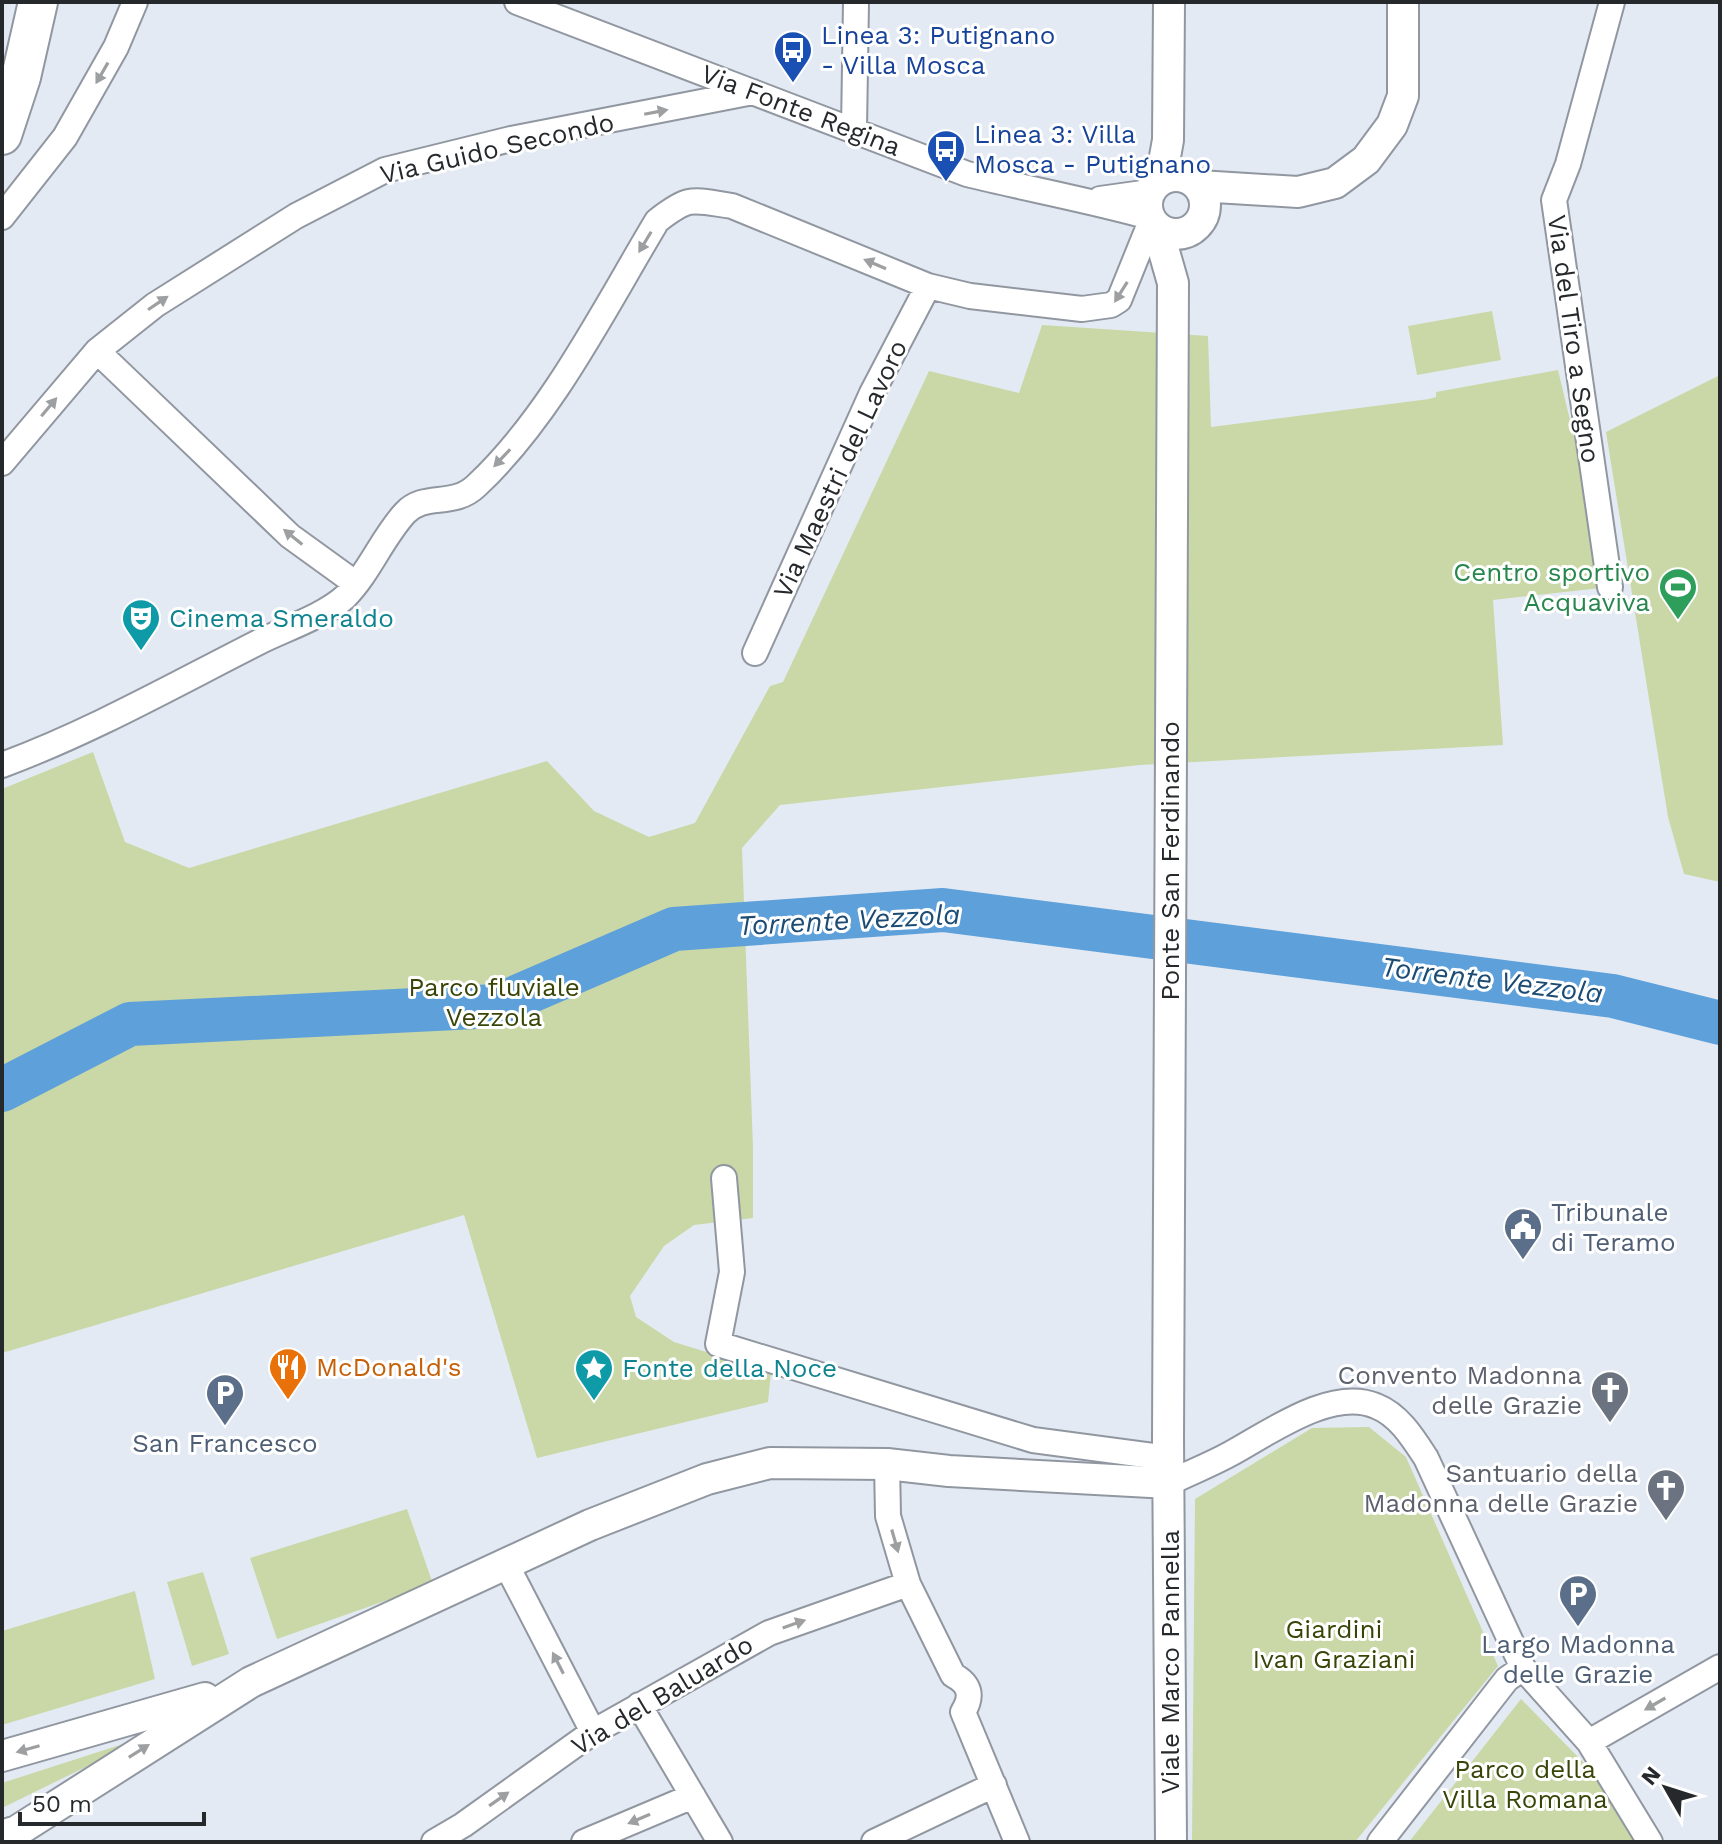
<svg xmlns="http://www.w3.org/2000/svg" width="1722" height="1844" font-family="'Work Sans',sans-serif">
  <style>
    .green { fill: #c9d8a6 }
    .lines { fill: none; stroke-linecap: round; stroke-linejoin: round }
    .river { stroke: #5ea0da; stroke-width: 44 }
    .minor-casing { stroke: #9197a0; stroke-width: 28 }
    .tertiary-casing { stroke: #9197a0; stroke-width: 34 }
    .primary-casing { stroke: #9197a0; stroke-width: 42 }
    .minor { stroke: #fff; stroke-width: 24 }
    .tertiary { stroke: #fff; stroke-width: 30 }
    .primary { stroke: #fff; stroke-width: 38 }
    .oneway { fill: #9d9fa0 }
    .labels { text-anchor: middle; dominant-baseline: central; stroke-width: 6; stroke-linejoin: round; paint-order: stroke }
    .transit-label { font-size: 26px; fill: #164399; stroke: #fff; text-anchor: start }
    .street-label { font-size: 26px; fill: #26292c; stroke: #fff }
    .leisure-label { font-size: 26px; fill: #27864d; stroke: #fff; text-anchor: end }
    .culture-label { font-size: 26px; fill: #0d838f; stroke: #fff; text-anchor: start }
    .park-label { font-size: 26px; fill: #384506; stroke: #fff }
    .service-label { font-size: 26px; fill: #4e5e75; stroke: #fff }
    .food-label { font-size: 26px; fill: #c56008; stroke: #fff; text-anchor: start }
    .worship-label { font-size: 26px; fill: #5b616d; stroke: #fff; text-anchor: end }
    .water-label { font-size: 28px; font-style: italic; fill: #1c4b73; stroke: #fff }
  </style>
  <rect width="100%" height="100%" fill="#e4eaf4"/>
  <path class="green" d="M1492,311L1501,360L1417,375L1408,326Z
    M1042,325L1208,336L1211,427L1429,399L1436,397V392L1558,370L1610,587L1493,600L1503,745L1140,765L780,805L742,848L753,1148V1218L694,1225L664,1246L630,1296L636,1317L674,1342L771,1372L768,1402L537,1458L464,1215L2,1353V789L93,752L125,842L189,868L547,761L594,811L649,837L695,823L770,686L783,682L929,371L1019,393Z
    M1720,375V882L1684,874L1668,817L1606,432Z
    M1369,1427L1406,1457L1498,1666L1355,1842H1192L1195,1499L1312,1428Z
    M407,1509L433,1584L277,1639L250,1558Z
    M203,1572L229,1654L192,1666L167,1582Z
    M135,1591L155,1679L2,1725V1631Z
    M1521,1699L1585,1764L1600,1756L1650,1842H1409Z
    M151,1735L2,1808V1783Z"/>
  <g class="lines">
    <path class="river" d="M2,1090L130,1024L496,1006L674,929L943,910L1613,996L1720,1023"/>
    <g class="minor-casing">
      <path id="minor" d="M517,2L967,174C1028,189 1089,200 1150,217
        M854,129L856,2
        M1100,199L1150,192
        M2,217L65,137L116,47L135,2
        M97,351L290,536L355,583
        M2,463L97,351L155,305L296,216L385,170L511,139L753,92
        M1610,587L1554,200L1568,164L1612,2
        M755,653L872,393L928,286
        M2,765C91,732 174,685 259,642C285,629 324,616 345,597C369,573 382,538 405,513C424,492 453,508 476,486C551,416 604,309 657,221C690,195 692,200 732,206L928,286L970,296L1082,309L1111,305L1119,300L1151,221
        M724,1178L732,1272L718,1344L1033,1440L1168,1458
        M887,1464L888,1516L908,1584L953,1675C970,1684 973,1696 963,1712L1017,1842
        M1169,1483C1189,1473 1210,1465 1230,1454C1269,1433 1331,1387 1376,1406C1399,1415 1413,1438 1426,1458L1523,1668L1589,1742L1650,1842
        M507,1566L593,1732
        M639,1705L720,1842
        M1589,1742L1720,1667
        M434,1842L463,1825L593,1732L769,1633L908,1584
        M584,1842L693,1796
        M874,1842L994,1785
        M1380,1842L1507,1679L1523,1668"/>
    </g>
    <g class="tertiary-casing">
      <path id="tertiary" d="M1147 205a29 29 0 1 1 58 0a29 29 0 1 1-58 0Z
        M1161,179L1168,140L1169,2
        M1199,186L1298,192L1335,183L1366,160L1392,125L1403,96V2
        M1157,227L1173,283L1168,1439L1171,1842
        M2,1756L205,1698
        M2,1836L17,1831L251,1682L590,1525L707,1479L770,1463L887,1464L949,1471L1169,1483"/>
    </g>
    <g class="primary-casing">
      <path id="primary" d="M2,135L21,77L38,2"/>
    </g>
    <use href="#minor" class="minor"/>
    <use href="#tertiary" class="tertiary"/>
    <use href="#primary" class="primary"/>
  </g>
  <defs><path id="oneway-solid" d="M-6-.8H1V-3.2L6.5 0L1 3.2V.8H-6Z" transform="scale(2)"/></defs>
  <g class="oneway">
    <use href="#oneway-solid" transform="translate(102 73) rotate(120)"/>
    <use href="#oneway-solid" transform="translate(656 112) rotate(-11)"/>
    <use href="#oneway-solid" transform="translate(645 242) rotate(121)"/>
    <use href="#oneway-solid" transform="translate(875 264) rotate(-157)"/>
    <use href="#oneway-solid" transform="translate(1121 292) rotate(122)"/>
    <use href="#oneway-solid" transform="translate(158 303) rotate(-34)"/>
    <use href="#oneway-solid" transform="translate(49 407) rotate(-50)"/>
    <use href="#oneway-solid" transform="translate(502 458) rotate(133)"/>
    <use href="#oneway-solid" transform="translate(293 537) rotate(-141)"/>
    <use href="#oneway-solid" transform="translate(895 1541) rotate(74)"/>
    <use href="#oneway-solid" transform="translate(794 1624) rotate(-19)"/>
    <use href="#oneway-solid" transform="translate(558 1663) rotate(-117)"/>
    <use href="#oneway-solid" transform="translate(1655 1704) rotate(150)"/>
    <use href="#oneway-solid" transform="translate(28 1749) rotate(164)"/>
    <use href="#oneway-solid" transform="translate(139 1751) rotate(-32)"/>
    <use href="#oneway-solid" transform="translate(499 1799) rotate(-35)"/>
    <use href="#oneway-solid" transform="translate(639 1819) rotate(157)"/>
  </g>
  <defs>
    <g id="bus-pin" transform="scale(2)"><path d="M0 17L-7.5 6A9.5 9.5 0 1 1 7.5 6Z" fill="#1a4fb4" stroke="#fff"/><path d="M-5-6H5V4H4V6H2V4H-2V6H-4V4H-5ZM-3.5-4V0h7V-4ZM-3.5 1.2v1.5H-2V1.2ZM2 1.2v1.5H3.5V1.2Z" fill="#fff"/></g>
    <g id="stadium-pin" transform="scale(2)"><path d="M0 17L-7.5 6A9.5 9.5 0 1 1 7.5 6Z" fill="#2e9e5b" stroke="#fff"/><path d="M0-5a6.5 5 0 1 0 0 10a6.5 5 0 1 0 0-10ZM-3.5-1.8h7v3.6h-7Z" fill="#fff"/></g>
    <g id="theatre-pin" transform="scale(2)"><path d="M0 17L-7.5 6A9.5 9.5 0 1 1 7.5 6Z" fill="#0f9aa8" stroke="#fff"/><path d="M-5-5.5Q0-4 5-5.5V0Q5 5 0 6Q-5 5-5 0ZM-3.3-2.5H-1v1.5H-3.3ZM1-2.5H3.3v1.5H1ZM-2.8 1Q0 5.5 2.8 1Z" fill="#fff"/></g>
    <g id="civic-pin" transform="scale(2)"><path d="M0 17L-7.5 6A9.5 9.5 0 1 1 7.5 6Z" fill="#5c6f8a" stroke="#fff"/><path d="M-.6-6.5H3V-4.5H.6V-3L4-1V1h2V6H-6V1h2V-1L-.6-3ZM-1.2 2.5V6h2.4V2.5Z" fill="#fff"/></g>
    <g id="restaurant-pin" transform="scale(2)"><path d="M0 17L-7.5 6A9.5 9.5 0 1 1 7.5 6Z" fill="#e8710a" stroke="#fff"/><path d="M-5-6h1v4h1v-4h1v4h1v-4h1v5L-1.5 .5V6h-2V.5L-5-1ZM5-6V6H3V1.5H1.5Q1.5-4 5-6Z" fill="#fff"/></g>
    <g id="sight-pin" transform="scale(2)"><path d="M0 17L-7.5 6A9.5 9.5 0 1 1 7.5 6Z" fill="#0f9aa8" stroke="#fff"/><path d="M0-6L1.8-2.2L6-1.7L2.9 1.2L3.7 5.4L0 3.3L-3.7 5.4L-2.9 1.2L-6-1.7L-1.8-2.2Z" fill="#fff"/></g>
    <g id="church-pin" transform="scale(2)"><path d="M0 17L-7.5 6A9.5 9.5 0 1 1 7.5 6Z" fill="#6b7280" stroke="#fff"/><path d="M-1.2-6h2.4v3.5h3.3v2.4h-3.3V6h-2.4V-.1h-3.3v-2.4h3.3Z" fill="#fff"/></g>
    <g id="parking-pin" transform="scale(2)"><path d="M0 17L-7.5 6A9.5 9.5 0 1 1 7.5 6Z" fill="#5c6f8a" stroke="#fff"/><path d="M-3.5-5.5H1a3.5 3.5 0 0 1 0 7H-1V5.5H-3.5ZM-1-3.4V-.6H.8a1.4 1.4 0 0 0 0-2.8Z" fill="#fff"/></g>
  </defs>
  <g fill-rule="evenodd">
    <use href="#bus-pin" x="793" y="50"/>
    <use href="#bus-pin" x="946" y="149"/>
    <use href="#stadium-pin" x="1678" y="587"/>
    <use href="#theatre-pin" x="141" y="618"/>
    <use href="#civic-pin" x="1523" y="1227"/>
    <use href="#restaurant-pin" x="288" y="1367"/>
    <use href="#sight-pin" x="594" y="1368"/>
    <use href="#church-pin" x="1610" y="1390"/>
    <use href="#parking-pin" x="225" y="1393"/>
    <use href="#church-pin" x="1666" y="1488"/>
    <use href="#parking-pin" x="1578" y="1594"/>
  </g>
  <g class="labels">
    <g class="transit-label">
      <text x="821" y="35">Linea 3: Putignano<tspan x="821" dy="30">- Villa Mosca</tspan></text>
      <text x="974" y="134">Linea 3: Villa<tspan x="974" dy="30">Mosca - Putignano</tspan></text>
    </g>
    <g class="street-label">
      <text transform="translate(801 110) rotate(21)">Via Fonte Regina</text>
      <text transform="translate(497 148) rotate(-13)">Via Guido Secondo</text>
      <text transform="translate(1574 339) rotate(82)">Via del Tiro a Segno</text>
      <text transform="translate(840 469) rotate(-65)">Via Maestri del Lavoro</text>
      <text transform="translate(1170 861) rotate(-90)">Ponte San Ferdinando</text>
      <text transform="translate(1170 1662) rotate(-90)">Viale Marco Pannella</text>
      <text transform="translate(662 1695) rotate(-31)">Via del Baluardo</text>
    </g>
    <g class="leisure-label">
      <text x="1650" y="572">Centro sportivo<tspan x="1650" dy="30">Acquaviva</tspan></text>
    </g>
    <g class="culture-label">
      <text x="169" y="618">Cinema Smeraldo</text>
      <text x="622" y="1368">Fonte della Noce</text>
    </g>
    <g class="park-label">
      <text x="494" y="987">Parco fluviale<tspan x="494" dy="30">Vezzola</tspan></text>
      <text x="1334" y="1629">Giardini<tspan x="1334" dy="30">Ivan Graziani</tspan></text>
      <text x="1525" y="1769">Parco della<tspan x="1525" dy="30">Villa Romana</tspan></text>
    </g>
    <g class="service-label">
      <text x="1551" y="1212" text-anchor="start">Tribunale<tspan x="1551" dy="30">di Teramo</tspan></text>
      <text x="225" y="1443">San Francesco</text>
      <text x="1578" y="1644">Largo Madonna<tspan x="1578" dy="30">delle Grazie</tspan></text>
    </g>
    <g class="food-label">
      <text x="316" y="1367">McDonald's</text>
    </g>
    <g class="worship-label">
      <text x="1582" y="1375">Convento Madonna<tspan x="1582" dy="30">delle Grazie</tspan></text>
      <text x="1638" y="1473">Santuario della<tspan x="1638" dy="30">Madonna delle Grazie</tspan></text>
    </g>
    <g class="water-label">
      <text transform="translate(849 920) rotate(-3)">Torrente Vezzola</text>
      <text transform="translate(1492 980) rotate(7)">Torrente Vezzola</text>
    </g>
  </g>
  <rect width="1722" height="1844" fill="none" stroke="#26292c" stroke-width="8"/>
  <g transform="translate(1666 1788) rotate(309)" stroke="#ffffff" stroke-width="6" paint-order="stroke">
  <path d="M0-6L14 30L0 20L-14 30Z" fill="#26292c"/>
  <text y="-12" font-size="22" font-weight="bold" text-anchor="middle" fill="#26292c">N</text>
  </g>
  <path d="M20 1812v12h184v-12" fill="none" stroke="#26292c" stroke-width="4"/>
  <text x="32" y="1812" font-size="24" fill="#26292c" stroke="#ffffff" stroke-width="6" paint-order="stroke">50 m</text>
</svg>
